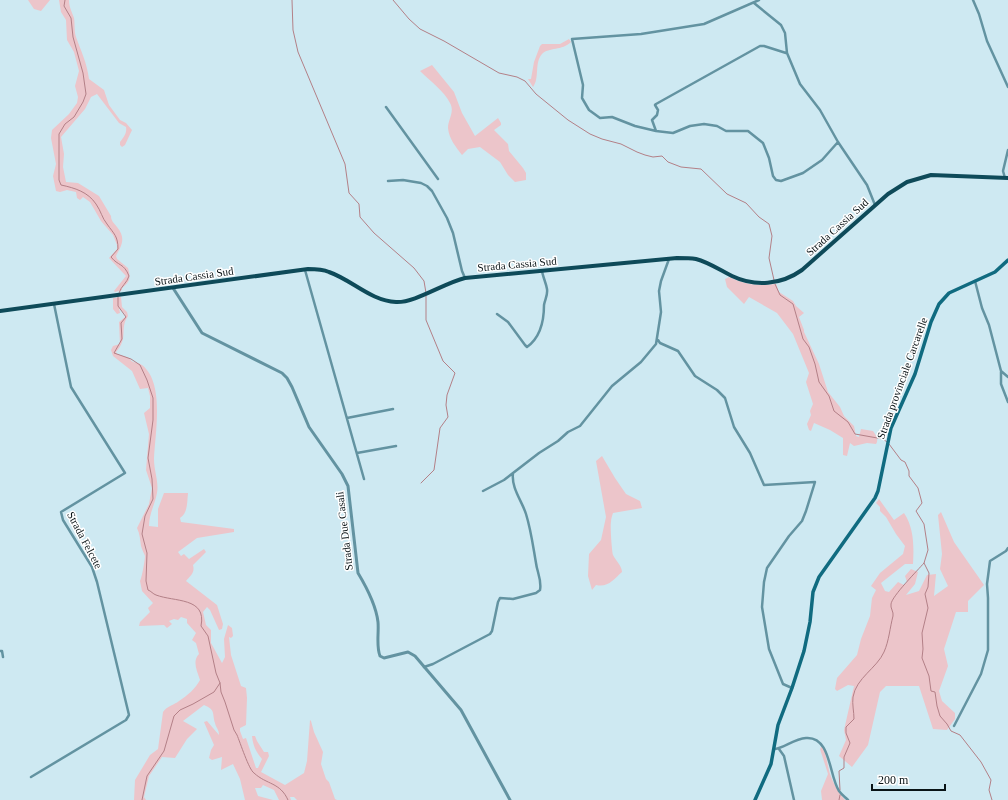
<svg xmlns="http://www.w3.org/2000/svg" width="1008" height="800" font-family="Georgia,serif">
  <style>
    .green { fill: #ecc5ca }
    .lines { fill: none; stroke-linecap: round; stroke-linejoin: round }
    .stream { stroke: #b38087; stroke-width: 1 }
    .minor { stroke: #6393a1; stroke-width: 2.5 }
    .tertiary { stroke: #6393a1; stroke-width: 3 }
    .secondary { stroke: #106b80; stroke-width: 3.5 }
    .primary { stroke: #0e4a59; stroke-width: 4 }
    .labels { text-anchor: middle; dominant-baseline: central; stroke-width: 3; stroke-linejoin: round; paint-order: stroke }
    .street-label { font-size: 11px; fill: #091316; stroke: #fff }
  </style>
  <rect width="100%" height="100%" fill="#cee9f2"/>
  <path class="green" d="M28,0H50L41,11L34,9Z
    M59,0H69C69,7 72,12 74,18C75,24 74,31 76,37C81,51 87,63 89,79L104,90L109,105L120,120L126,123L132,130L125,145L122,147L120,145V142C124,137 127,133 126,127L119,123L97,94L91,97L85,109L61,137L64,154L63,167L66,182L78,183L99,196L111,216C111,221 114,223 117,227C126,238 122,245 116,256L117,259L128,268C131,278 130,282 122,288V290L115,292L114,291L126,276L109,258L117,249V245L113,235L101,221L90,202L83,197L80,200L77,198L76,192L67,190L60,192L56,191L53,176L56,164L51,138L52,130L69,114L77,103L78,97L75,86L79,71L74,52L67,40L66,20L61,12Z
    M569,39L571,42C562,51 549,47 542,54C534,63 540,78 533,87L528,79H531L534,62L540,46L542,44H560Z
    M432,65L454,92L462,113L475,136L498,118L501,123V125L494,130L508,144L509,151L523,168L526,173V180L515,182L508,175L500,162L480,147L468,149L462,155C456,147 449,139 448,128C448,119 455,112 450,103C444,91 430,81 420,71Z
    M729,277C746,285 757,286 776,284L779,292L793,301L796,306L804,313L799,317L804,330V332L819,364L828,392L840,407L844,416L854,426L856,436L859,437L861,429L873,431C876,435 879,440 876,444L867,443L854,446L850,443L847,456L843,455V438L830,430L814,423L811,431L809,430L807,424L811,415L810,411L813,404L806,382L809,373L793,334L777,313L749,297L744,304L727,287L725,279Z
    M121,297L122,307L127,312L128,316C119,329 129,338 116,352L117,354C120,355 125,356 129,358C130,359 131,361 133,362C136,363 139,363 142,365C165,383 155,433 154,459C154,471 159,482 157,493C155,504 149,514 149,526L158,527V509L164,493H188C187,502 188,513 180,518L181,522L234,529V532L197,538L178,552L181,556L184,554L189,559L204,549L206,552L193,565C195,573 191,575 186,581L217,605L223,624L222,629L219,630L210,610L207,607L203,612L206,625L211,630V643L222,663L225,657L224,639L228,625L232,628L233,636L231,638L229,637L231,655L241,686L246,688L247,698L246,725L240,728V731L243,739L246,738L256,768H258L262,759C256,752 253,746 252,736H255L257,741L264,752H268L269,756L261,772L285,785L304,773L307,761L310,720L311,721L314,732L323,752L321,764L326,779L329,782L335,799L337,800H297L294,797H290L291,800H279L274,790L263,785L261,788H255L258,796L273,800H245L240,779L233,764L221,770L222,757L212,760L209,758L211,750L214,745L204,722L207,721L219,735C219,729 216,728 215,723C212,713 216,710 204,705L183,721L197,729L187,739L175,758L162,757L149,776L144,797L146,800H134L135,780L150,755L158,749L163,712C167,706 174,705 179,701C188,695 195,689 200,680C197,671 192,661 199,654L196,643L192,640L196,633L187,623V619L181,617L178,620L174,619L169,621L172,624L167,628L164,625L139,626L140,622L150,612L148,608L153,603L142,591L140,581C142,577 145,560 145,556C144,553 142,550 141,546C140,540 140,534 137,528L149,504L152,488L146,470L149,434L144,413L150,408V396L148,388L140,389L132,371L113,356L111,350L113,346L120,344L119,322L125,317V314L119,308L120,313L117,314L113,309V298Z
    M602,456L615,478L626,494L640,501L642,508L613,513C612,516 611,519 611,522C610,527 612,552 613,555C616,561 622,566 622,572C614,579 608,588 596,585L592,590L588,576L589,554L601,540L606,517L596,461Z
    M879,499L894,520L904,513C914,528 914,546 913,564H905L881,583L885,591L889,592L898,582L904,585L907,582L905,576L911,569L918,572L915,584L906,595L919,591L927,575L936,574L934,596L948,586L940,569L942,554L938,515L941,512L954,542L984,585L968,601V612H956L944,649L948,666L939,691L942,701L955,713V719L947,730L933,729L919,686H886L880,692L868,745L852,767L839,756L846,740L844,730L854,686L848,685L837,691L835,689L837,678L857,655L861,639L870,616L872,598L876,590L871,586L880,573L903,554L905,546L896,534L886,517L880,511V507L876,503Z
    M822,746C827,756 827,764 830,774C834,785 838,791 845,800H822L821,791L828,774L820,749Z"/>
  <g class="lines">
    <path class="stream" d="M65,0L64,6L71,18L73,37L83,73L86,94L83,102L74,117L65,124L59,134V180L61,185C75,188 88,192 96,204C101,211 102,218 107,224C114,234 118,236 118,249L111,257C118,266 124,263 129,276C127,283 121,286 119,293
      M292,0L293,30L298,52L345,164L349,193L359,204L360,217L374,233L414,268L424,281L426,293
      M393,0L409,19L420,29L444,41L499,73L517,77L525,81L536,94L568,120L590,134L602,139L621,144L637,152L645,155L653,157L662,156L668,162L681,167L701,169L727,194L746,203L759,217L769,224L772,236L769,258L774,280
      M775,284L780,295L793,304L803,339L809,347L815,364L819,382L829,396L834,411L848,422L855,434L883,439L887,442
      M118,296V306L126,317L121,323L122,339L114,353L131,359L140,365L147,380L153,398V420L148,458L152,479L153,499L145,516L142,534L147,553L146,581L148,590C151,591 153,594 156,595C174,602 207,597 201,626L208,636L216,673L220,683L221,692L225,702L234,730L237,735C240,742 249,770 254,773C267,785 280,782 288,800
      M889,444L901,460L905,462L909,471V476L918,488L922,503L916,511L924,524L928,550L924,563L929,573L928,587L925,594L928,608L922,633L923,649L922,658L929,676L931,691L935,692L937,706L940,716L947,724L951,731L960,735L981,762L991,780L989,790L992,800
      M421,483L434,470L440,428L448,417L446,405L447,395L455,373L443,361L426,320V296
      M840,790L839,771L844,768V757L850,743L846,733V727L854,719C854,712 852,704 853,697C856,678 877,668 884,652C889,641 890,627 893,616C894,612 890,608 891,604C892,596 918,570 924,563
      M142,800L147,776L164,751L174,716L180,710L193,704L214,692L220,683
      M839,800L840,795"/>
    <path class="minor" d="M759,0L704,24L641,34L572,39L583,85L582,98L589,110L600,118L612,117L635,126L656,131L673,133L690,126L704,124L717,126L726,131H748L763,143L769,158L773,176L776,180L781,181L803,173L822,160L838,142
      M973,0L979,14L987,41L1008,87
      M754,3L781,25L785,33L787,53L800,84L820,110L838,142L867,185L875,205
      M386,107L438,179
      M656,131L652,120L657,115L658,110L655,105L656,104L760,46H764L786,53
      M1005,178L1003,171L1008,150
      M388,181L403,180L421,183L427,186L432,191L447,218L453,233L462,271L465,278
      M305,270L364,479
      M975,281L982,308L989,325L1001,371L1008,377
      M497,314L508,322L525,345L527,347C541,337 544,320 544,305C545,299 548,295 547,289C546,283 543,277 542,271
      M658,340L660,343L678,351L695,376L717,390L725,398L734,427L750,453L764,485L815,482L806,511L802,521L789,536L767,568L764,582L762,607L769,649L783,684L792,688
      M1001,372V384L1008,402
      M347,418L393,409
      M357,453L396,446
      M483,491L504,480L539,453L558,441L568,432L580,426L612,386L641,362L656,344L661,312L659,291L661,281L669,259
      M0,651H2L3,657
      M424,667L433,664L490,634L492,631L498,602L500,598L513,599L536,593L540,590C542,580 537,572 536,563C533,546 531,530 526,514C522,501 511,488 513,473
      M954,726L981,674L988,650V598L987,584L990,561L1006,551L1008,548
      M775,749C784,748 794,739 806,738C831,736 829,776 839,791C842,795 845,797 848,800
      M779,749L784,756L794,800
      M31,777L126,720L129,715L97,582L92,567L63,520L61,512L125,473L71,387L54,304"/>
    <path class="tertiary" d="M173,288L202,333L282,373L287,378L292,387L309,427L342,474L348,486L358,573C367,588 376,605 378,622C379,633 376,646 380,656L384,658L408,652L415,656L461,710L510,800"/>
    <path class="secondary" d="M755,800L771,764L778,725L792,688L804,651L810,622L813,592L819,577L875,498L878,491L891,428L915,374L931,322L939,304L949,293L995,272L1008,260"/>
    <path class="primary" d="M0,311L308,269C315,269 322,269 329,272C352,280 371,301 396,302C415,303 444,283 465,278L677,258C683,258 690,258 696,259C708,262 720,270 732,276C755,287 781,285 802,270L888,194L907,182L931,175L1008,178"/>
  </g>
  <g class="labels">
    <g class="street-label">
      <text transform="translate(837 227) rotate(-42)">Strada Cassia Sud</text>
      <text transform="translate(517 264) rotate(-5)">Strada Cassia Sud</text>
      <text transform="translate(194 276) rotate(-8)">Strada Cassia Sud</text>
      <text transform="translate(902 378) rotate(-70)">Strada provinciale Carcarelle</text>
      <text transform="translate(344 531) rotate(-97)">Strada Due Casali</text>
      <text transform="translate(85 540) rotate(62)">Strada Felcete</text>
    </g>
  </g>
  <path d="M872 784v6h73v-6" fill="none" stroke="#091316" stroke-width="2"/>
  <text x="878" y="784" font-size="12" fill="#091316" stroke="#ffffff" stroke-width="3" paint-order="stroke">200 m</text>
</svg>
